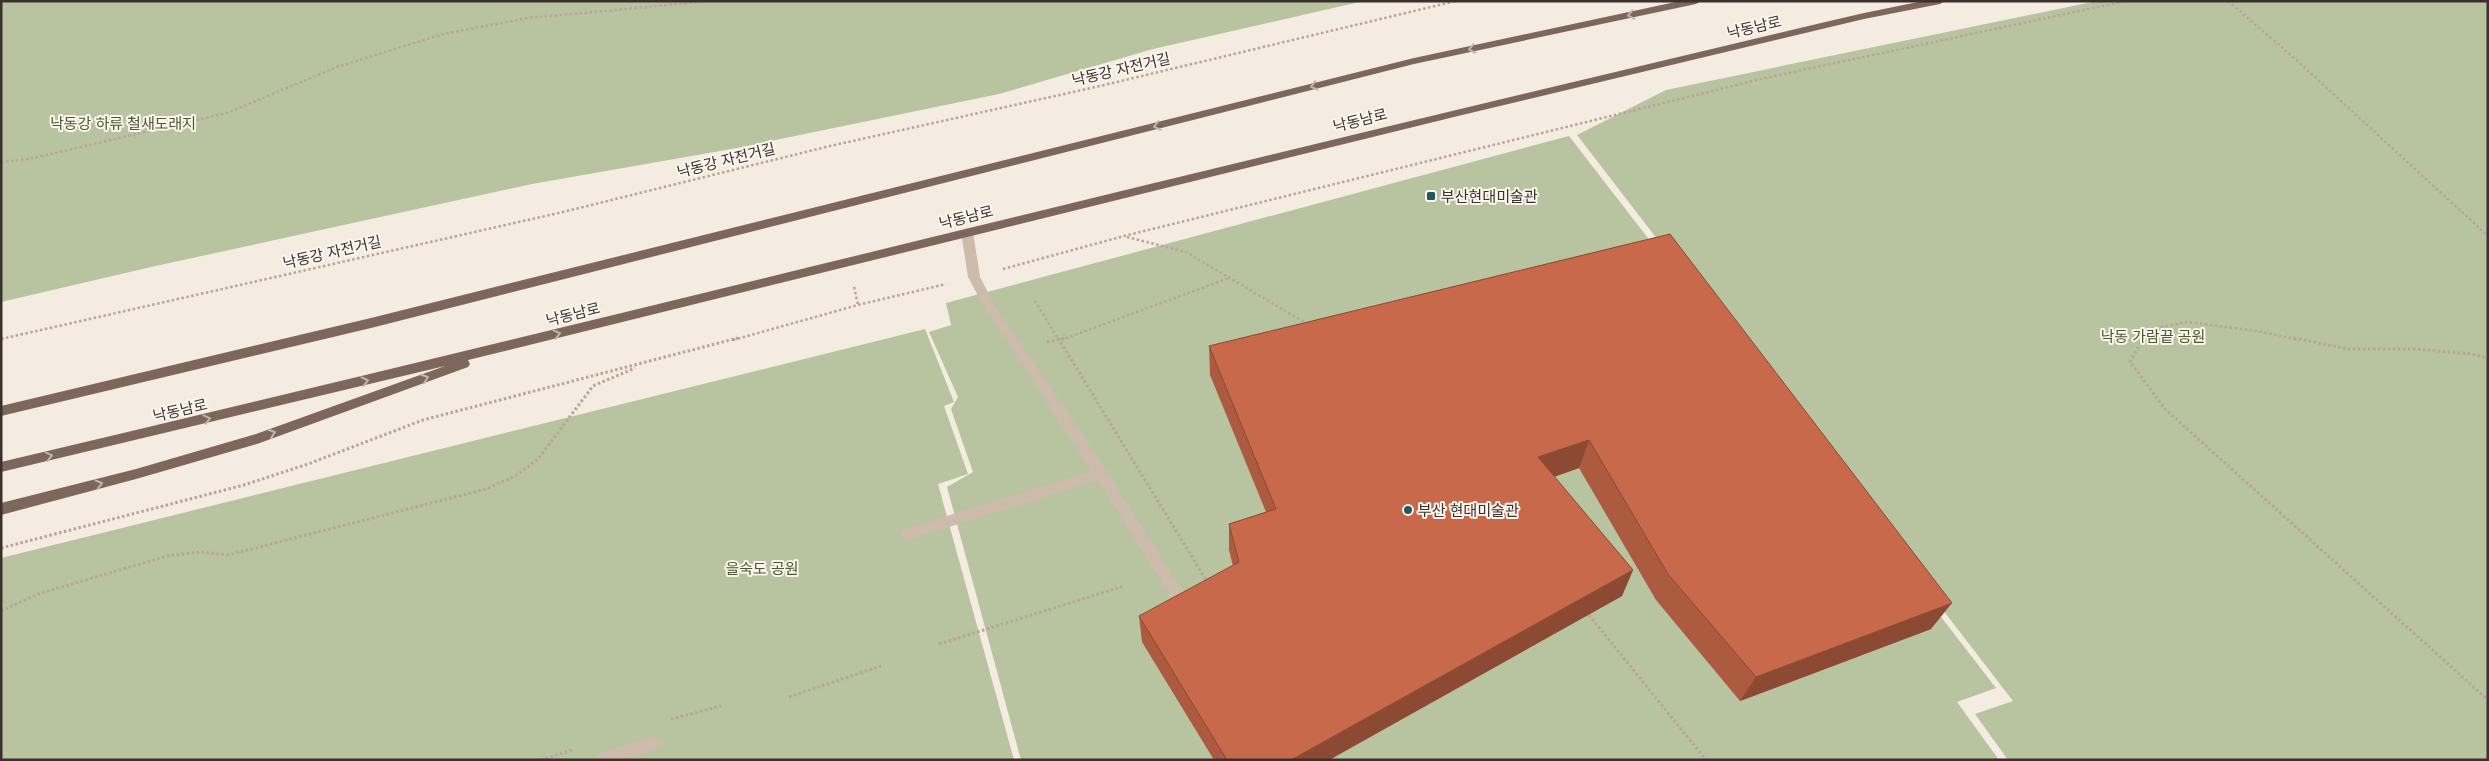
<svg xmlns="http://www.w3.org/2000/svg" width="2489" height="761" font-family="Quicksand,'Noto Sans KR',sans-serif">
  <style>
    .green { fill: #b8c4a0 }
    .lines { fill: none; stroke-linecap: round; stroke-linejoin: round }
    .path-far1 { stroke: #b9a596; stroke-width: 2.5; stroke-dasharray: 2.5 2.5; stroke-linecap: butt }
    .path { stroke: #b9a596; stroke-width: 3; stroke-dasharray: 2.5 2.5; stroke-linecap: butt }
    .lane { fill: #cdbbac; fill-rule: evenodd }
    .primary { fill: #7d675c; fill-rule: evenodd }
    .wall { fill: #ac5a40 }
    .shaded-wall { fill: #8c4a34 }
    .building { fill: #c8694b; stroke: #8c4a34 }
    .oneway { stroke: #c2b5ac }
    .poi-dot { fill: #1f5a5e; stroke: #fbf5ee; stroke-width: 2 }
    .labels { text-anchor: middle; dominant-baseline: central; stroke-width: 4; stroke-linejoin: round; paint-order: stroke }
    .street-label { font-size: 15px; fill: #3b302b; stroke: #fbf5ee }
    .park-label { font-size: 15px; fill: #4a5a2e; stroke: #fbf5ee }
    .poi-label { font-size: 15px; fill: #3b302b; stroke: #fbf5ee; text-anchor: start }
  </style>
  <rect width="100%" height="100%" fill="#f4ebe1"/>
  <path class="green" d="M1,1H1364L1153,49L999,94L737,148L532,184L151,267L1,302Z
    M2097,1H2488V760H2008L1975,714L2013,701L1577,135L1666,90Z
    M1569,136L1996,688L1957,702L1999,760H1021L947,487L973,472L951,409L958,397L929,332L951,325L946,303Z
    M925,329L954,402L944,406L968,474L938,484L1014,760H1V558Z"/>
  <g class="lines">
    <path class="path-far1" d="M2228,1L2293,57L2488,236
      M1,162L29,159L227,113L337,67L443,34L528,18L710,1
      M1127,237L1186,252L1309,325
      M1003,269L1124,236L1765,78L2126,1
      M854,287L858,305
      M1035,301L1059,340
      M1,339L563,212L830,146L1100,86L1456,1
      M733,340L858,305L946,284
      M1061,340L1229,278
      M2142,340L2147,330L2187,322L2257,331L2300,340"/>
    <path class="path" d="M1058,338L1208,583
      M2143,338L2130,362L2165,409L2488,700
      M2294,338L2348,349H2415L2472,354L2488,358
      M1,339L4,338
      M1047,342L1065,338
      M1,548L244,485L308,464L423,420L738,338
      M1,611L38,594L167,556L200,552L228,555L486,489L517,475L538,459L593,386L635,368
      M1589,615L1706,760
      M939,644L1124,586
      M789,697L884,665
      M671,719L721,706
      M541,760L572,750"/>
    <path class="lane" d="M967,228L973,232L980,277L994,304L1106,470L1191,605L1193,609L1191,613L1186,615L1181,613L1098,480L908,540L903,538L901,534L903,530L908,528L1092,471L984,307L968,277L961,232Z
      M655,736L660,738L663,743L660,748C635,758 619,760 593,760L595,755L600,753Z"/>
    <path class="primary" d="M1680,1H1701L1696,4L1414,64L371,328L1,416V406L371,318L1414,58Z
      M1923,1H1945L1940,4L1864,19L1458,116L468,360L470,364L468,367L257,444L136,479L1,515V503L136,469L256,434L445,366L1,472V462C623,315 1242,159 1864,13Z"/>
  </g>
  <path class="wall" d="M1670,234L1931,629L1740,701L1656,600L1579,468L1554,477L1633,570L1622,596L1329,760H1214L1142,642L1139,616L1233,566L1229,550V524L1266,512L1210,375L1209,346Z"/>
  <path class="shaded-wall" d="M1589,440L1579,468L1530,485L1538,457Z
    M1633,570L1622,596L1329,760H1291Z
    M1952,603L1931,629L1740,701L1756,677Z"/>
  <path class="building" d="M1670,234L1952,603L1756,677L1668,574L1589,440L1538,457L1633,570L1291,760H1227L1139,616L1239,562L1229,524L1276,509L1209,346Z"/>
  <defs><path id="oneway-chevron" d="M-2-3.5L2.5 0L-2 3.5" fill="none" stroke-width="1.6" stroke-linecap="round" stroke-linejoin="round" transform="scale(1.25)"/></defs>
  <g class="oneway">
    <use href="#oneway-chevron" transform="translate(1631 15) rotate(168)"/>
    <use href="#oneway-chevron" transform="translate(1472 49) rotate(168)"/>
    <use href="#oneway-chevron" transform="translate(1314 86) rotate(166)"/>
    <use href="#oneway-chevron" transform="translate(1157 126) rotate(166)"/>
    <use href="#oneway-chevron" transform="translate(557 334) rotate(-14)"/>
    <use href="#oneway-chevron" transform="translate(425 378) rotate(-20)"/>
    <use href="#oneway-chevron" transform="translate(365 381) rotate(-14)"/>
    <use href="#oneway-chevron" transform="translate(207 419) rotate(-13)"/>
    <use href="#oneway-chevron" transform="translate(272 433) rotate(-20)"/>
    <use href="#oneway-chevron" transform="translate(49 456) rotate(-13)"/>
    <use href="#oneway-chevron" transform="translate(99 484) rotate(-14)"/>
  </g>
  <g class="poi-dot">
    <rect x="1426" y="191" width="10" height="10" rx="2.5"/>
    <circle cx="1408" cy="510" r="5"/>
  </g>
  <g class="labels">
    <g class="street-label">
      <text transform="translate(1754 27) rotate(-13)">낙동남로</text>
      <text transform="translate(1121 69) rotate(-13)">낙동강 자전거길</text>
      <text transform="translate(1360 120) rotate(-14)">낙동남로</text>
      <text transform="translate(726 160) rotate(-14)">낙동강 자전거길</text>
      <text transform="translate(966 217) rotate(-14)">낙동남로</text>
      <text transform="translate(332 252) rotate(-13)">낙동강 자전거길</text>
      <text transform="translate(573 314) rotate(-14)">낙동남로</text>
      <text transform="translate(180 410) rotate(-13)">낙동남로</text>
    </g>
    <g class="park-label">
      <text x="123" y="123">낙동강 하류 철새도래지</text>
      <text x="2153" y="336">낙동 가람끝 공원</text>
      <text x="762" y="568">을숙도 공원</text>
    </g>
    <g class="poi-label">
      <text x="1441" y="196">부산현대미술관</text>
      <text x="1418" y="510">부산 현대미술관</text>
    </g>
  </g>
  <rect width="2489" height="761" fill="none" stroke="#3b302b" stroke-width="5"/>
</svg>
